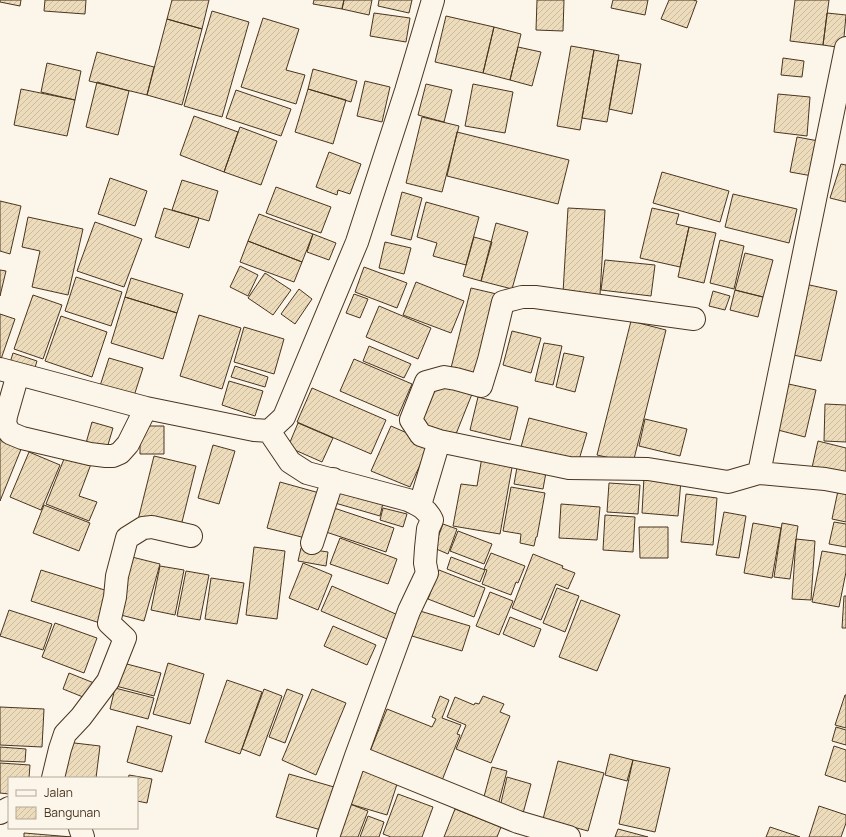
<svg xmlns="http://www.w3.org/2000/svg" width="846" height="837" font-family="Manrope,sans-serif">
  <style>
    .building { fill: url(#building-hatch); stroke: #4a3520 }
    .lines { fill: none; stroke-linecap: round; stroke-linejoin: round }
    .street-casing { stroke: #4a3520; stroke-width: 24 }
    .street { stroke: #fbf6e9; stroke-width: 22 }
  </style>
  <defs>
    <pattern id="building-hatch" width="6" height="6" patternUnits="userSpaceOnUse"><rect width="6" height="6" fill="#ecdcbc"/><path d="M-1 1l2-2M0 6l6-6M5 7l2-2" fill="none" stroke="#ccbda1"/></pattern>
  </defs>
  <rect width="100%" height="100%" fill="#fbf6e9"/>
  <path class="building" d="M0,0H21L20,6L0,2Z
    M45,0H86L85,14L44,11Z
    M172,0H209L202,29L167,19Z
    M314,0H344L342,9L313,4Z
    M344,0H372L369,15L342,9Z
    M379,0H412L409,13L378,6Z
    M537,0H564L563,31L536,30Z
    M613,0H648L645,15L611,8Z
    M669,0H693L697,1L687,28L661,19Z
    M795,0H829L823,45L790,41Z
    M212,11L249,22L222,117L184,106Z
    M374,13L410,18L406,42L370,36Z
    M827,13L846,15L843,48L823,45Z
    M446,16L494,27L483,73L435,62Z
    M263,18L299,29L286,70L305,75L296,104L241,87Z
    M167,19L202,29L182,105L147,95Z
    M494,27L521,34L510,80L483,73Z
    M571,46L594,50L580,130L557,126Z
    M518,47L541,52L532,86L510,80Z
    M594,50L619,55L607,122L582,118Z
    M97,52L154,67L147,95L89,81Z
    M783,58L804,61L802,77L781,75Z
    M618,60L641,64L632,114L609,109Z
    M47,63L81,71L75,100L41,92Z
    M313,69L357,81L351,102L308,89Z
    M365,81L390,87L382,122L357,116Z
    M97,82L129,91L118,135L86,127Z
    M426,84L452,90L444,122L418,115Z
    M473,84L513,92L505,133L465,126Z
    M21,89L75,100L67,136L14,125Z
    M308,89L346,100L333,144L295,132Z
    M236,90L291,109L281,136L226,118Z
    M778,94L810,97L807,136L774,132Z
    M194,116L238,132L224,172L180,155Z
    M422,117L459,126L442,192L406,183Z
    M240,127L277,141L261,185L224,172Z
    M457,132L569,160L558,204L447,176Z
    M797,137L824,142L818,177L790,172Z
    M329,152L361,164L350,194L338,190L337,195L316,187Z
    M841,164L846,165V202L830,198Z
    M662,172L729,191L720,222L653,203Z
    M110,178L147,191L135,226L98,214Z
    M182,180L218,191L209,221L172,210Z
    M276,187L331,207L321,233L266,213Z
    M402,192L422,198L411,240L391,235Z
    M733,194L797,209L789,243L725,227Z
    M0,201L21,206L10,254L0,251Z
    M426,202L479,217L466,265L433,256L437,243L417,237Z
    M164,208L199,218L189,248L155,237Z
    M568,208L605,210L600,295L563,293Z
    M652,208L679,214L676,224L689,227L680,267L640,258Z
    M259,214L313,234L302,262L248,241Z
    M28,217L83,229L68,295L32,287L40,251L22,247Z
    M95,222L142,239L124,287L77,271Z
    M496,223L528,232L512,289L481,281Z
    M689,227L716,233L704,283L678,277Z
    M313,234L336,243L329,260L307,252Z
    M474,237L492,242L481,281L463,276Z
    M720,240L744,246L734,289L710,283Z
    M248,241L302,262L294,282L240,262Z
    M385,242L411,248L404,274L379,268Z
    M745,253L773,260L763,297L735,290Z
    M605,260L655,265L651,296L601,290Z
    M240,266L258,275L248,296L230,287Z
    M364,267L407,283L397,308L355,292Z
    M0,270L6,271L0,296Z
    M265,273L291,290L273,315L248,298Z
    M76,277L122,292L111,326L65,311Z
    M131,278L183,294L177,313L125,297Z
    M416,282L464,301L451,333L403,315Z
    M805,284L837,291L821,361L789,354Z
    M471,288L501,295L479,383L449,376Z
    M299,289L312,299L295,324L281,314Z
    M735,290L763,297L758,317L730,310Z
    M713,291L730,296L725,310L709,306Z
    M354,294L368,299L360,318L346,313Z
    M33,295L62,305L43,359L14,349Z
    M125,297L177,313L163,359L111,343Z
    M379,306L431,328L418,359L366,337Z
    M0,314L15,319L0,362Z
    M199,315L241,328L222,389L180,376Z
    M61,316L107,332L92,377L45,361Z
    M631,321L666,330L633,463L597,455Z
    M244,327L284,339L274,374L234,362Z
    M512,331L541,338L531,373L503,365Z
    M544,343L562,346L553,385L535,381Z
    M369,346L411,364L404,378L363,361Z
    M13,353L37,361L33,374L9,366Z
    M564,353L584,357L575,392L556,387Z
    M109,358L143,368L133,399L99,389Z
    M354,359L412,384L398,416L340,391Z
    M235,366L268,377L265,387L231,377Z
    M439,380L472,394L454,439L420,426Z
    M229,381L263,391L255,416L222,405Z
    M784,383L816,390L805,437L774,429Z
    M312,388L386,420L371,454L297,422Z
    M478,397L518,407L510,440L470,430Z
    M825,404L846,405V442L824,441Z
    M529,418L587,433L578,463L521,447Z
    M645,419L687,429L680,456L639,446Z
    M92,422L113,428L107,448L86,443Z
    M298,423L333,438L322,462L288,447Z
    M140,426H164V454H140Z
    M391,426L430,443L410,487L371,471Z
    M0,432L24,442L0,501Z
    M818,441L846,448V479L811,472Z
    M213,445L235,451L219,504L198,498Z
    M29,452L60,465L41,510L10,497Z
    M66,454L91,464L79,496L97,502L89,521L46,504Z
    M154,456L196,466L180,530L138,520Z
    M482,457L513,462L500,534L453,526L461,484L477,486Z
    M518,462L547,467L543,489L514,484Z
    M644,477L681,480L678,516L642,513Z
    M280,482L323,494L309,539L267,528Z
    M609,483L640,485L638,514L607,512Z
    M340,486L384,499L380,516L335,503Z
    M839,486L846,487V522L832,519Z
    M511,487L545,493L537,537H536L534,546L520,543L521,534L503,531Z
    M686,494L717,498L713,545L681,542Z
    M561,504L600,507L597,540L559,538Z
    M44,505L90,523L79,551L33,533Z
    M334,508L394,528L386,552L326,532Z
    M383,508L407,514L403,527L380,520Z
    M724,512L746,516L739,558L716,555Z
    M605,515L635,517L633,552L603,550Z
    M834,522L846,524V547L829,544Z
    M753,523L781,528L772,578L744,573Z
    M782,523L798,526L790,579L774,577Z
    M443,524L457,529L448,554L434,548Z
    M639,527H668V558H640Z
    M458,531L492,544L484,564L450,551Z
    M340,538L397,559L388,584L330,564Z
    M796,539L815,541L811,600L792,599Z
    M254,547L285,551L277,619L246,615Z
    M301,548L328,552L326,566L298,561Z
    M822,551L846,555V572L839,607L812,602Z
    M491,553L525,566L518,583L516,582L511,595L482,584L487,570L484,569Z
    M533,554L563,566L562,568L575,573L568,589L556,584L541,620L512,608Z
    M132,557L160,564L144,621L117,614Z
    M451,557L485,570L480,582L447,569Z
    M303,563L332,575L318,610L289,598Z
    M160,566L184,570L175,615L151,610Z
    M41,570L111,592L100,623L31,601Z
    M439,570L485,588L474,617L428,599Z
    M186,571L209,575L200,620L177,616Z
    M211,578L244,583L237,624L205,619Z
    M332,586L398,615L387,639L321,611Z
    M557,588L579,596L565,632L543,623Z
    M490,592L513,601L499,635L476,626Z
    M844,596H846V628H842Z
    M581,600L620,615L597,671L559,657Z
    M9,610L52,624L43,650L0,636Z
    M420,611L470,626L462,651L412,636Z
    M510,617L541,629L534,647L503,634Z
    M55,623L97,638L84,673L42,657Z
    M333,626L376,645L367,665L324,646Z
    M123,663L161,673L154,696L116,686Z
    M168,663L204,674L190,724L153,714Z
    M69,673L94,683L88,699L63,689Z
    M227,680L262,692L240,754L205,742Z
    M115,688L154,698L148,719L110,709Z
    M264,689L282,696L260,756L242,749Z
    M287,689L303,695L285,743L269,737Z
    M312,689L346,703L316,775L282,760Z
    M845,695H846V728L835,725Z
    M440,696L449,700L442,718L461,725L457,734L460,735L441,783L369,754L387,709L432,727L436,719L432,717Z
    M483,696L504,704L500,712L510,716L491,763L456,749L466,725L447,717L455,697L474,705L475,703L479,704Z
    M0,707L44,709L42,747L0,745Z
    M137,726L172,736L162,772L127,762Z
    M836,727L846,730V745L832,741Z
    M66,742L100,746L96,778H61Z
    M834,746L846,750V782L825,775Z
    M0,747L26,749L25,762L0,761Z
    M610,754L633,760L627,781L605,775Z
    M633,760L670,768L655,832L619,824Z
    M558,761L604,773L588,831L543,819Z
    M0,763L30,765L29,778H9V794L0,793Z
    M361,767L399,778L387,815L350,804Z
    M492,767L507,771L497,809L482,804Z
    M289,774L334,787L321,830L276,817Z
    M129,775L152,779L147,803L137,801V778H128Z
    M507,777L531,784L522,817L499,811Z
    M398,794L433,807L422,837H391L383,834Z
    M350,804L368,811L358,837H338Z
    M819,806L846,815V823L841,837H809Z
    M455,809L501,827L497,837H444Z
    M368,816L384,822L379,837H360Z
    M770,827L800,837H766Z
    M618,829L648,837H615Z
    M24,833L72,837H24Z"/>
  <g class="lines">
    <g class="street-casing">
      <path id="street" d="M0,369L146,408L254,430L269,431L284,417L357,242L406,91L433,0
        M18,374L6,416L5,424L10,433L22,438L90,454L106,456H113L120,453L128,444L146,408
        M269,431L290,462L307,473L408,500C419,505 427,509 432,520L428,529L426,548L425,563L427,573L409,611L356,756L328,837
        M439,441L569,468L648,469L728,482L759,473L825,479L846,483
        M759,473L846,48
        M420,505L439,441L421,435L411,420L426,382L444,377L456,379L481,386L489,360L503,302L522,297H535L694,319
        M312,543L333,479
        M356,756L518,822L569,837
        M53,778L60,749L65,734L81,717L108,681L125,638L109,623L115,597L117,576L127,538L143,528L152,527L191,536
        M0,813L9,808
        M80,828L83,837"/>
    </g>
    <use href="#street" class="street"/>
  </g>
  <rect x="8" y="777" width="130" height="52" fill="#fbf6e9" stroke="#b4a999"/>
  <rect x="16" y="790" width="20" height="6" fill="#fbf6e9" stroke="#b4a999"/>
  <text x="44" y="797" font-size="12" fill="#4a3520">Jalan</text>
  <rect x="16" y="807" width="20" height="12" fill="url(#building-hatch)" stroke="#b4a999"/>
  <text x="44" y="817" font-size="12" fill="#4a3520">Bangunan</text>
</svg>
